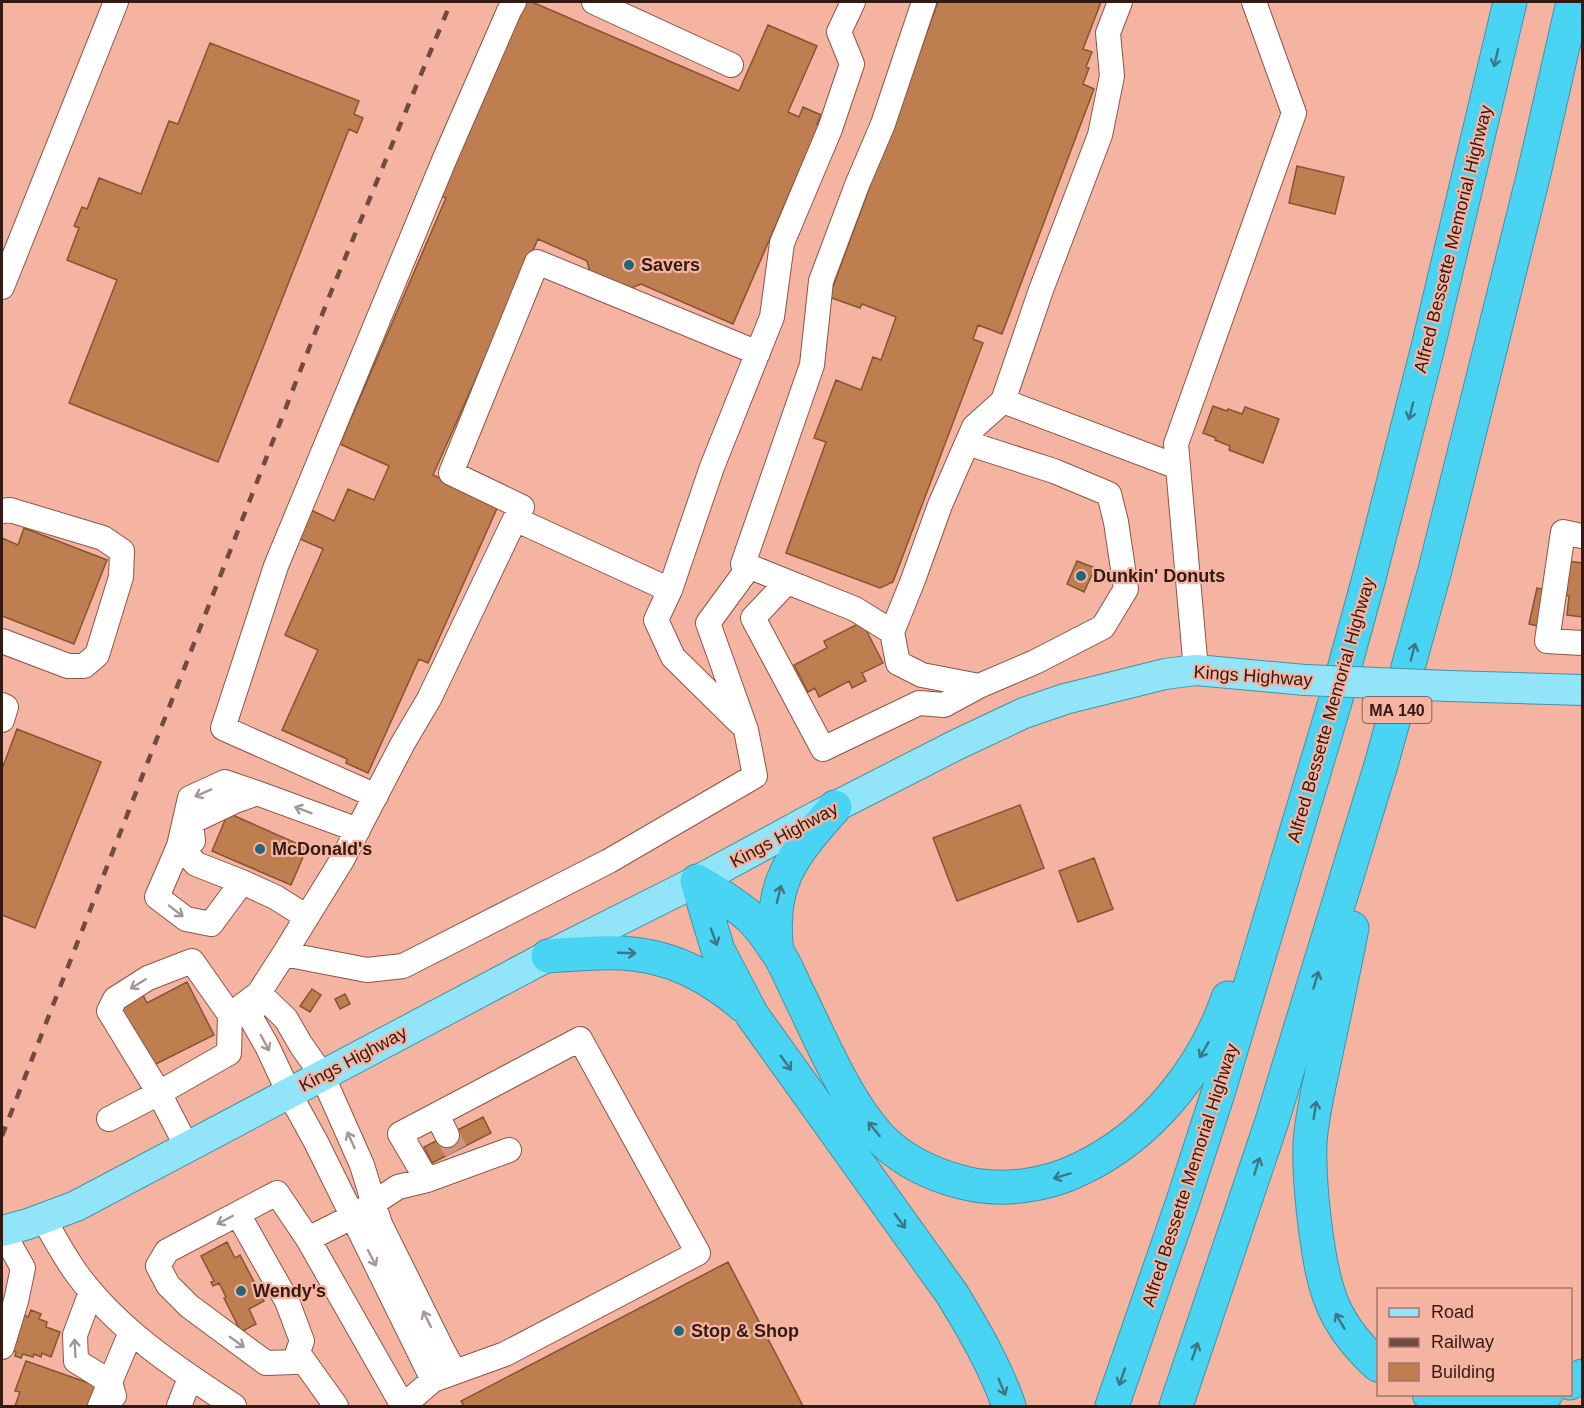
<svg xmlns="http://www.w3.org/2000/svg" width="1584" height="1408" font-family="Arial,sans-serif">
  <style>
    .building { fill: #be7e50; stroke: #855531; stroke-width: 1.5 }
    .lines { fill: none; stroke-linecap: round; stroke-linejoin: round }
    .minor-tunnel { stroke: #ce9485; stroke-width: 24; stroke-dasharray: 24 12; stroke-linecap: butt }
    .minor-casing { stroke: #8f5545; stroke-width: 26 }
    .major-casing { stroke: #4293a5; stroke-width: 32 }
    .highway-casing { stroke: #4293a5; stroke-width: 35 }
    .minor { stroke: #fff; stroke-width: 24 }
    .major { stroke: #92e5f8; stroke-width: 30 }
    .highway { stroke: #4ad4f4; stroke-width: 33 }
    .rail { stroke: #714b41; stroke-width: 4.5; stroke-dasharray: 10 10; stroke-linecap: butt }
    .major-bridge-casing { stroke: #4293a5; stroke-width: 32; stroke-linecap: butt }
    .major-bridge { stroke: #92e5f8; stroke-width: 30 }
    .oneway { stroke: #3e7784 }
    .oneway2 { stroke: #a39895 }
    .poi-dot { fill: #226777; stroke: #f5b3a1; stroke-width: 2 }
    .labels { text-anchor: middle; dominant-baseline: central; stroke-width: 4.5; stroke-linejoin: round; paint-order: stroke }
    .shield { fill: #f5b3a1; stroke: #6c483e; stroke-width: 1.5 }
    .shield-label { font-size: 16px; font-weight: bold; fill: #321a13 }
    .street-label { font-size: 18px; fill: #321a13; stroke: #f5b3a1 }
    .poi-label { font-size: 18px; font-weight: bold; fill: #321a13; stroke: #f5b3a1; text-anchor: start }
  </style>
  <rect width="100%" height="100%" fill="#f5b3a1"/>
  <path class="building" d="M523,2H532L739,91L768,25L817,46L788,112L799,117L803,107L821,115L817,124L819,125L733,324L641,284L629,289L590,272L587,261L538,239L433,475L499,504L428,663L419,659L368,773L346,763L347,759L282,730L318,650L285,635L323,549L298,538L311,510L334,521L348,489L374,500L389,466L340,444L446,198L439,195Z
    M938,2H1101L1083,49L1092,52L1086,67L1089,68L1083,84L1094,89L1002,334L978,325L973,339L983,343L893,582L880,588L786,553L826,442L814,438L836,380L861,390L873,357L881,360L896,317L862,304L860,308L829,297Z
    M210,43L359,101L354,114L363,118L357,133L349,129L218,462L69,403L117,280L67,260L79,228L74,226L82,207L87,209L99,178L141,194L169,121L178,124Z
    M1297,166L1344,177L1335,214L1289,203Z
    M1213,406L1227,411L1228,409L1242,414L1245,407L1279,419L1263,463L1229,450L1230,446L1215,440L1216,438L1203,433Z
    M24,528L107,560L74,644L2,616V538L18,545Z
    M1077,561L1095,568L1084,592L1067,584Z
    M1568,561L1582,563V617L1567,615L1569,596L1564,595Z
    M1537,588L1545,590L1538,626L1529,624Z
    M862,622L883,663L862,673L866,681L852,688L849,681L819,697L815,688L808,692L794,665L827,648L824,641Z
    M17,729L101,762L35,928L2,915V769Z
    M1020,805L1044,868L957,901L933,838Z
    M228,813L307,848L291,885L212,851Z
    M1094,858L1113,909L1078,922L1059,871Z
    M187,982L214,1035L150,1067L119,1007L143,995L147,1003Z
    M312,989L321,995L310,1012L300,1006Z
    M345,994L350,1004L340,1009L335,999Z
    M483,1117L491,1133L432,1163L424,1147Z
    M227,1242L235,1258L240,1255L264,1301L249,1309L256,1324L241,1332L224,1298L226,1297L219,1283L213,1286L211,1282L214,1281L201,1256Z
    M728,1262L803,1406H464L461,1401Z
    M31,1310L41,1314L39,1319L47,1322L46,1327L60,1332L51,1357L42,1353L41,1357L34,1354L33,1357L23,1354L21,1358L15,1356L16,1352L7,1348L20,1313L28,1317Z
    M26,1361L97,1386L90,1406H15L20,1392L15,1391Z"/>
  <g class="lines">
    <path class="minor-tunnel" d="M447,1135L456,1151"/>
    <g class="minor-casing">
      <path id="minor" d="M594,2L731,65
        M2,287L116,2
        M1003,401L1178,467
        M967,443L1054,471L1109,494L1116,522L1126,589L1103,627L1035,662L979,686L922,675L898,663L892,632L913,580L940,505L974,427L1003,401L1041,290L1100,135L1112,76L1108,33L1120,2
        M2,511L10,510L103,538L122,551L121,577L97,655L84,666H68L2,641
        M515,519L522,507L451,473L537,262L758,353
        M1582,536L1563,532L1547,641L1582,643
        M787,582L753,618L823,749L919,703L944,705L979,686
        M670,590L712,467L772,317L782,243L830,129L852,64L839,32L853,2
        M892,632L855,609L743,564L812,365L821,281L857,185L883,124L924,2
        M1196,670L1176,444L1294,113L1254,2
        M2,705L6,707L2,720
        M257,793L225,782L190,798L179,846L196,864L242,882L275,897L307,917
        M376,796L223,728L276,566L445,158L509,11L514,2
        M193,841L191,822L235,801L257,793L358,830
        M179,846L157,897L186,919L211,924L242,882
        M284,954L342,860L403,743L429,699L515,519L670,590L656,620L673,657L740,723
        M259,993L286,1019L301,1045L322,1075L362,1165L380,1224L442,1349L454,1371
        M230,1015L192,961L148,978L115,999L109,1011L159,1093L229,1053L230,1015L259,993
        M580,1039L698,1253L505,1354L433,1380L403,1406L308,1239L352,1217L398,1187L427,1180L400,1134Z
        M437,1115L447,1135
        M109,1119L159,1093L187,1147
        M427,1180L509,1150
        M238,1214L287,1301L302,1341L294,1362L266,1363L189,1306L168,1285L158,1266L167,1251L277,1193L308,1239
        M43,1218C54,1237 64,1256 77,1274C118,1330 176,1368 234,1406
        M91,1292L75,1335L76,1361L110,1382L100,1406
        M2,1347L16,1301L23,1268L2,1231
        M298,1353L336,1406
        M433,1380L316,1142L289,1093L267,1046L251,1018L259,993L284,954L367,970L403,966L609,861L755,776L746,730L708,623L749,567
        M114,1396L110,1382L131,1332
        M179,1406L190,1378"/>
    </g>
    <g class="major-casing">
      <path id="major" d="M1449,686L1582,690
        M2,1231L28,1224L76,1206L548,956L697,881L817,816L956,745L1024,713L1065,699L1165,674L1196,670L1305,680"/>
    </g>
    <g class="highway-casing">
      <path id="highway" d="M697,881C715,892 734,903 750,917C759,926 768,938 775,949C786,963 792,982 800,997C823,1044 854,1120 895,1151C916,1167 940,1177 965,1183C1002,1192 1046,1186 1080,1169C1150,1136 1203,1070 1228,998
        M697,881L718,950L752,1015L952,1294C974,1330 995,1366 1009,1406
        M1352,928C1344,968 1336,1008 1327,1048C1321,1079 1312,1111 1310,1143C1309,1173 1312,1203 1316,1233C1324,1292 1333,1324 1378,1365
        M777,952C768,883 792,856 835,807
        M548,956C608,952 650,946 705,978C718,986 731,994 742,1005
        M1570,1383L1582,1376
        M1429,1394L1457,1403L1482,1406
        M1112,1406L1182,1204L1219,1090L1335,702L1369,578L1428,347L1510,2
        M1176,1406L1272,1121L1381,765L1435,570L1534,173L1573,2
        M1487,1406C1508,1405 1527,1402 1546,1394"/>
    </g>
    <use href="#minor" class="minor"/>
    <use href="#major" class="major"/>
    <use href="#highway" class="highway"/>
    <path class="rail" d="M2,1136L329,297L451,2"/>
    <g class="major-bridge-casing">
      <path id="major-bridge" d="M1305,680L1449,686"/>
    </g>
    <use href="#major-bridge" class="major-bridge"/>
  </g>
  <defs><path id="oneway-shaft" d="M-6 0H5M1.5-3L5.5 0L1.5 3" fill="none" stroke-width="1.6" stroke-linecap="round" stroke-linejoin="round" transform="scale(1.5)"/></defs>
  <g class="oneway">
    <use href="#oneway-shaft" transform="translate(1496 58) rotate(103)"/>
    <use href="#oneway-shaft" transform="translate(1411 411) rotate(104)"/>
    <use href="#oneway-shaft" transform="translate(1413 652) rotate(-75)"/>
    <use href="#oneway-shaft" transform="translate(779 894) rotate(-76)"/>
    <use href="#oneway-shaft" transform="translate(714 937) rotate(70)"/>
    <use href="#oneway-shaft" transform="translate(627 953) rotate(2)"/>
    <use href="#oneway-shaft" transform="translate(1316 980) rotate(-73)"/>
    <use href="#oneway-shaft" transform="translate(1204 1050) rotate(120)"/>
    <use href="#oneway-shaft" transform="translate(786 1063) rotate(54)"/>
    <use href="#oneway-shaft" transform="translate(1315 1110) rotate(-81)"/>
    <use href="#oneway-shaft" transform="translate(874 1129) rotate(-129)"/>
    <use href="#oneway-shaft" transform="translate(1257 1166) rotate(-72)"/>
    <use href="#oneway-shaft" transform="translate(1062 1176) rotate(163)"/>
    <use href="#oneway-shaft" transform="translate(900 1221) rotate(54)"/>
    <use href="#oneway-shaft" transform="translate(1340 1321) rotate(-120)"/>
    <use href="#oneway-shaft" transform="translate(1195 1351) rotate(-71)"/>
    <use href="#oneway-shaft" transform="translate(1122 1377) rotate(109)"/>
    <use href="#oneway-shaft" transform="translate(1002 1387) rotate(68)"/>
  </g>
  <g class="oneway2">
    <use href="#oneway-shaft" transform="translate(203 793) rotate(156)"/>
    <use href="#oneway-shaft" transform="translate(303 810) rotate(-159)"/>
    <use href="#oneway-shaft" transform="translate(176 911) rotate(38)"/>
    <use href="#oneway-shaft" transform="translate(138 984) rotate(148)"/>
    <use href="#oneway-shaft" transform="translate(265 1043) rotate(62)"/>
    <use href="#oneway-shaft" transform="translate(351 1140) rotate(-114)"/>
    <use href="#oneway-shaft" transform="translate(225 1220) rotate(152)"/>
    <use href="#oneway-shaft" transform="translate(372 1258) rotate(63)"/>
    <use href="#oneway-shaft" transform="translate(427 1319) rotate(-116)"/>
    <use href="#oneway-shaft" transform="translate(237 1342) rotate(36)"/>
    <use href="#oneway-shaft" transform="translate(75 1348) rotate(-93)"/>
  </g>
  <g class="poi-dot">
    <circle cx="629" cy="265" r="6"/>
    <circle cx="1081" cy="576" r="6"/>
    <circle cx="260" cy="849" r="6"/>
    <circle cx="241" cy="1291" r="6"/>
    <circle cx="679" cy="1331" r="6"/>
  </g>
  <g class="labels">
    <rect class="shield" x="1362.5" y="697" width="69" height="26" rx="4.5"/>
    <g class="shield-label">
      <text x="1397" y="710">MA 140</text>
    </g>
    <g class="street-label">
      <text transform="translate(1453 239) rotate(-76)">Alfred Bessette Memorial Highway</text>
      <text transform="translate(1253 676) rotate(4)">Kings Highway</text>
      <text transform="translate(1331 710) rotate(-74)">Alfred Bessette Memorial Highway</text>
      <text transform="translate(784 835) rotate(-28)">Kings Highway</text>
      <text transform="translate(353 1059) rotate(-28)">Kings Highway</text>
      <text transform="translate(1190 1175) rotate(-72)">Alfred Bessette Memorial Highway</text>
    </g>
    <g class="poi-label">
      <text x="641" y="265">Savers</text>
      <text x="1093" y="576">Dunkin' Donuts</text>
      <text x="272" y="849">McDonald's</text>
      <text x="253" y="1291">Wendy's</text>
      <text x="691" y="1331">Stop &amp; Shop</text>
    </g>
  </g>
  <rect width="1584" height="1408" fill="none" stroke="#321a13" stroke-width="6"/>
  <rect x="1377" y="1288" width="195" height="108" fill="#f5b3a1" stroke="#a77668" stroke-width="1.5"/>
  <rect x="1389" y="1308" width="30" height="9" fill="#92e5f8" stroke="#a77668" stroke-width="1.5"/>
  <text x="1431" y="1318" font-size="18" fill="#321a13">Road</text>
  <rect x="1389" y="1338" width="30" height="9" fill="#714b41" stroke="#a77668" stroke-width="1.5"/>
  <text x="1431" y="1348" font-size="18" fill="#321a13">Railway</text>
  <rect x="1389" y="1363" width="30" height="18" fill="#be7e50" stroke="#a77668" stroke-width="1.5"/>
  <text x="1431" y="1378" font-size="18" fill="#321a13">Building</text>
</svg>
